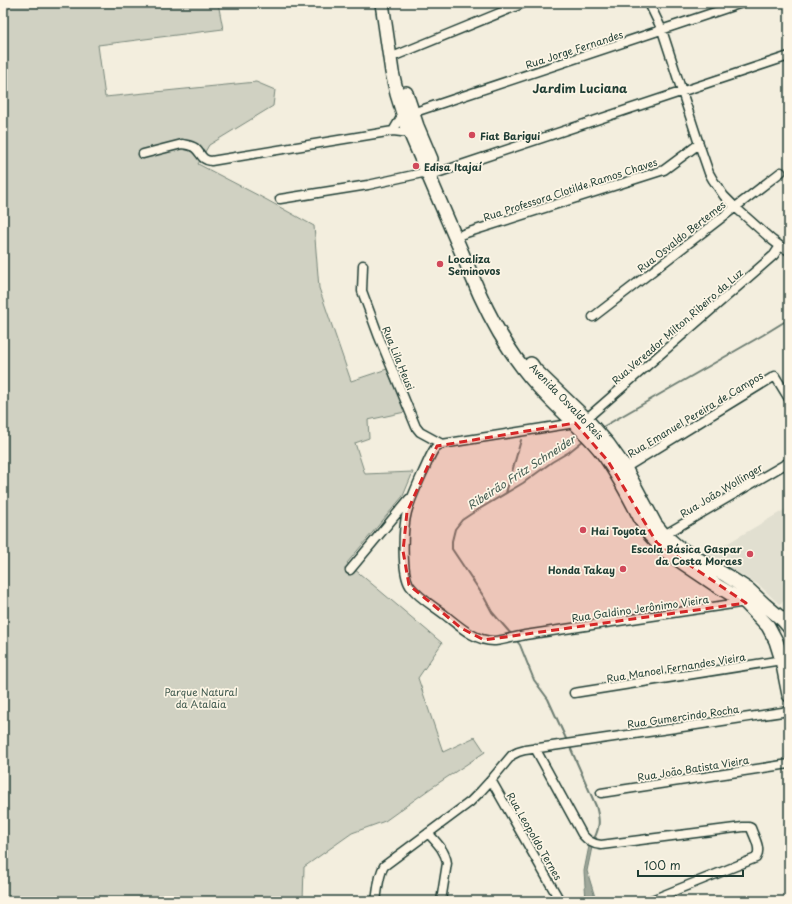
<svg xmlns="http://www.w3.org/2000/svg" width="792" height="904" font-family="'Playpen Sans',sans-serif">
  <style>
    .built { fill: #e1dfd0 }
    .green { fill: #d0d1c2; stroke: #78877b }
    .water { fill: #a0a89b; stroke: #6c7d72 }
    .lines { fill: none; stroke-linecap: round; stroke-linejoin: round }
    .stream { stroke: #6c7d72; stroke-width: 2 }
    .minor-casing { stroke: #1f3d34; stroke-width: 11 }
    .primary-casing { stroke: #1f3d34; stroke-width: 16 }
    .minor { stroke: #fcf5e5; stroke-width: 8 }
    .primary { stroke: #fcf5e5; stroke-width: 13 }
    .marked { fill: #d62828; fill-opacity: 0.2; stroke: #d62828; stroke-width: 3; stroke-dasharray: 8 5; stroke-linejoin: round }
    .poi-dot { fill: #d1495b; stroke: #fcf5e5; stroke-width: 1.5 }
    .labels { text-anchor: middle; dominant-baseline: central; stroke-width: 3.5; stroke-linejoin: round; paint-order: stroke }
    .street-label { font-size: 10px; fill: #1f3d34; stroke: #fcf5e5 }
    .poi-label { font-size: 10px; font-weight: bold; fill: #1f3d34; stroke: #fcf5e5; text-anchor: start }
    .park-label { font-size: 10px; fill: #425b50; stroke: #fcf5e5 }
    .water-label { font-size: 11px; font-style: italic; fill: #465d53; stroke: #fcf5e5 }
    .quarter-label { font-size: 12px; font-weight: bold; fill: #1f3d34; stroke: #fcf5e5 }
  </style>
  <rect width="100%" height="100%" fill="#f3eede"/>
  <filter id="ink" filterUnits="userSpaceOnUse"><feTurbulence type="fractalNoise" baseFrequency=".025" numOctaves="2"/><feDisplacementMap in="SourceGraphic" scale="8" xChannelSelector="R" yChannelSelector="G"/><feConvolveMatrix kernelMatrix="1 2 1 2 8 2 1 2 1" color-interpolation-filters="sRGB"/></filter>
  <g filter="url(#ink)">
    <path class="built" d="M789,507V598L779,604L759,585L709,556L713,552Z"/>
    <path class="green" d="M3,3H218L223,29L98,45L105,97L256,82L275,90L273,106L209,145L198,164L267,200L314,226L319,288L351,381L387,369L405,412L368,420L369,438L355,443L365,474L413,472L403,496L347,563L442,643L418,678L443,752L475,737L485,752L431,788L385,821L352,833L304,867L303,901H3Z"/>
    <path class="water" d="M593,837L597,838L592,847L587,871L595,897V901H586L584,871L589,846Z"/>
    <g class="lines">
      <path class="stream" d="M601,428L763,335L789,319
        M506,493L521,440
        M512,635L492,612L484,597L452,549V541L455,529L462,520L471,514L523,483L552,462L569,452L584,440
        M516,640L520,645L534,680L548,699L567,741
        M570,747L596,806C600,820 600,827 594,839"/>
      <g class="minor-casing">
        <path id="minor" d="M649,3L662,30L699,144L709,173L713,180L724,196L735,207L772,240L780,246L789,251
          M397,55L524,3
          M412,113L742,3
          M393,131L403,114
          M143,154L182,144C186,145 191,145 195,148C202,154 201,160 211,161L393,131L410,133
          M437,173L789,56
          M280,199L368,185L427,172
          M463,234L664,170L699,144
          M363,265L362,291L379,337L416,427L420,432L442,444
          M593,317L781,172
          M586,419L774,255L780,246
          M575,423L442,444L437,446L435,448C430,455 427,464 423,472C417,485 411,498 407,512C403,527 401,573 410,586C419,598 433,606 445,615C459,626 476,642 495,641C505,640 515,637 525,635L746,602
          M625,468L775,376L789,399
          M664,535L789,462
          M350,570L409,499
          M574,693L782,660
          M535,748L582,834C588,841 592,844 601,845L743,827H749L751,828C754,837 762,849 756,858L649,901
          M491,780L560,901
          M601,793L789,764
          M428,833C436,842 445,850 447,863L441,901
          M376,901C378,890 378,876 384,866L470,802L481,791L491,780L512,755L518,752L525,750L696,725L789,711"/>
      </g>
      <g class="primary-casing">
        <path id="primary" d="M382,3L392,72L397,94L406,123L480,295C495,328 513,358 537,385C557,408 582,427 601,451C619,474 631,501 645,527L650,535L664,550L716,585L746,603L768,626L776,641L782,660L789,695
          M406,93L417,126L431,159
          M531,364L535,370L586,419L608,444L625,468L655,524L664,535L679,548L727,576L749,590L765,605L783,620L789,627"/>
      </g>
      <use href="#minor" class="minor"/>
      <use href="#primary" class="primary"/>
    </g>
  </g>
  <path class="marked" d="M575,423L608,461L657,543L746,603L484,640L461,628L409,585L403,551L407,512L437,446Z"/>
  <g class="poi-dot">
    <circle cx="472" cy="135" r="4"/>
    <circle cx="416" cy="166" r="4"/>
    <circle cx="440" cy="264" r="4"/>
    <circle cx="583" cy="530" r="4"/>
    <circle cx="750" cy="554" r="4"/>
    <circle cx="623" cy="569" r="4"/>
  </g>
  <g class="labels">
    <g class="street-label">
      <text transform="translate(574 49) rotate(-18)">Rua Jorge Fernandes</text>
      <text transform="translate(570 189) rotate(-18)">Rua Professora Clotilde Ramos Chaves</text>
      <text transform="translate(681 236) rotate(-38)">Rua Osvaldo Bertemes</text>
      <text transform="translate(677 326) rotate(-41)">Rua Vereador Milton Ribeiro da Luz</text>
      <text transform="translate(399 358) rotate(68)">Rua Lila Heusi</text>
      <text transform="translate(567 401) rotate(46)">Avenida Osvaldo Reis</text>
      <text transform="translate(695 414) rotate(-31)">Rua Emanuel Pereira de Campos</text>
      <text transform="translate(721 490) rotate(-31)">Rua João Wollinger</text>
      <text transform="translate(640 608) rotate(-8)">Rua Galdino Jerônimo Vieira</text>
      <text transform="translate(676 667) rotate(-9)">Rua Manoel Fernandes Vieira</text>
      <text transform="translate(683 716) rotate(-8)">Rua Gumercindo Rocha</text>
      <text transform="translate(693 768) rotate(-9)">Rua João Batista Vieira</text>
      <text transform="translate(535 836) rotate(60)">Rua Leopoldo Ternes</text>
    </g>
    <g class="poi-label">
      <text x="480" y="135">Fiat Barigui</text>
      <text x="424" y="166">Edisa Itajaí</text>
      <text x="448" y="258">Localiza<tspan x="448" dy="12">Seminovos</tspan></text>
      <text x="591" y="530">Hai Toyota</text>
      <text x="742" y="548" text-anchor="end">Escola Básica Gaspar<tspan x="742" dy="12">da Costa Moraes</tspan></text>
      <text x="615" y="569" text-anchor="end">Honda Takay</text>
    </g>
    <g class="park-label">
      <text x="201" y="691">Parque Natural<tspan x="201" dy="12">da Atalaia</tspan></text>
    </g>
    <g class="water-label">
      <text transform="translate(521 472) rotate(-33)">Ribeirão Fritz Schneider</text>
    </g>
    <g class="quarter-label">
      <text x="580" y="88">Jardim Luciana</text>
    </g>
  </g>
  <rect width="792" height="904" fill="none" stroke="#fcf5e5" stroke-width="16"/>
  <rect x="8" y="8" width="776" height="888" fill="none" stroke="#1f3d34" stroke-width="1.5" filter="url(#ink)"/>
  <path d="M638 870v6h105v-6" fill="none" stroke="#1f3d34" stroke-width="2"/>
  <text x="644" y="870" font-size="12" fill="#1f3d34" stroke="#fcf5e5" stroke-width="3" paint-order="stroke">100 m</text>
</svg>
